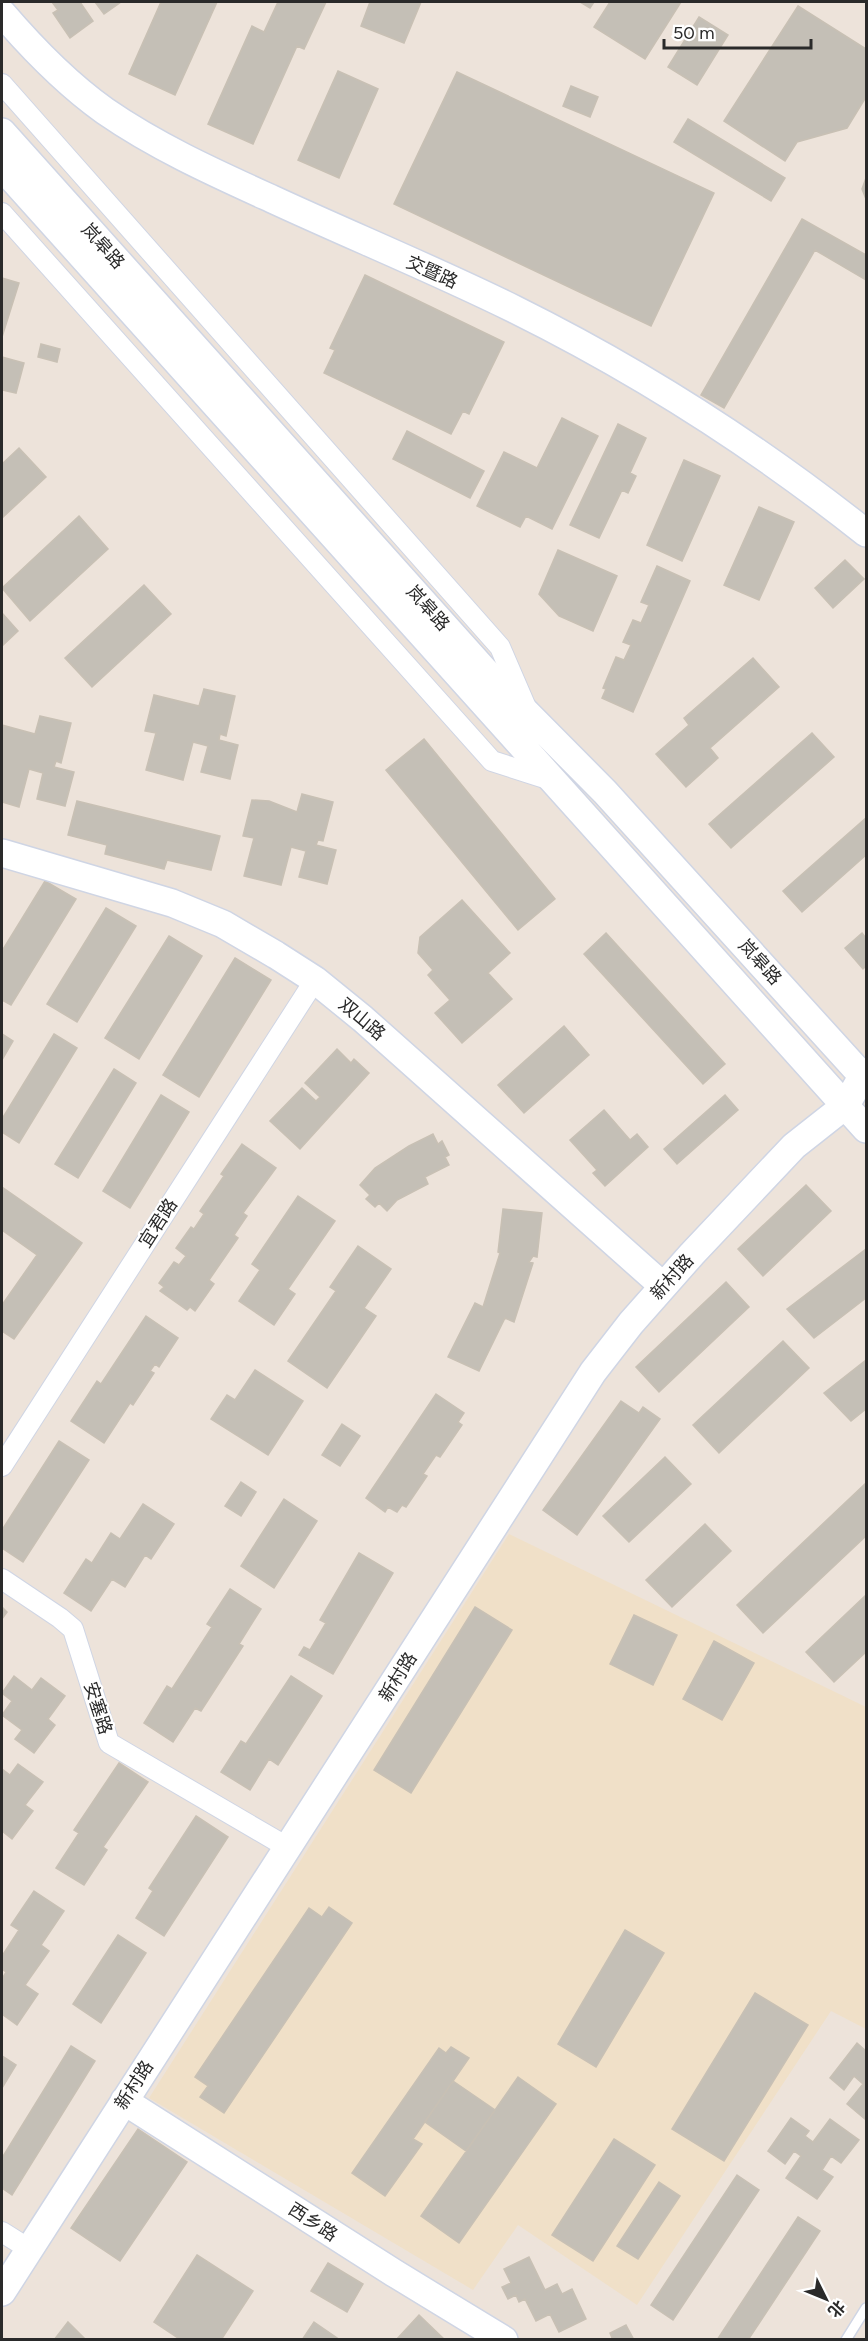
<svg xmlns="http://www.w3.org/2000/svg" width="868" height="2341" font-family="Figtree,'Noto Sans SC',sans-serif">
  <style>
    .education { fill: #f0e0c8 }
    .building { fill: #c4bfb6; stroke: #c8c0b4; stroke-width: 1.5 }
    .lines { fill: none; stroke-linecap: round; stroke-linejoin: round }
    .lane-casing { stroke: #cfd5e4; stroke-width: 12 }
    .street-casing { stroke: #cfd5e4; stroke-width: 22 }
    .secondary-casing { stroke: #cfd5e4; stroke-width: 30 }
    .lane { stroke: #fff; stroke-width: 9 }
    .street { stroke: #fff; stroke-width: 20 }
    .secondary { stroke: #fff; stroke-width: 27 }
    .labels { text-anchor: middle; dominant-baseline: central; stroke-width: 4.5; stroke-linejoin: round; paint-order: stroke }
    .street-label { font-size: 18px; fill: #2a2a2a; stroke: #fff }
  </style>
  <rect width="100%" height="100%" fill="#ede3da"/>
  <path class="education" d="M509,1534L866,1707V2029L831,2011L637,2305L518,2225L473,2290L149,2098Z"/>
  <path class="building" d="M52,2H80L93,21L70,38L53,13L58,10Z
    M95,2H121L104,14Z
    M161,2H217L175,95L129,74Z
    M278,2H326L304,49L297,46L253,144L208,124L252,26L264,32Z
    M370,2H421L404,43L361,26Z
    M580,2H594L590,8Z
    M610,2H681L645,59L594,27Z
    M798,6L866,49V97L847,128L797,142L785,161L724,121Z
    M699,17L728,35L697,85L668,67Z
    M338,71L378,89L339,178L298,160Z
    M457,72L714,193L651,326L394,204Z
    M571,86L598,97L590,117L563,106Z
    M688,119L785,178L771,201L674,142Z
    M866,178V199L862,189Z
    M802,219L866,255V280L815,250L724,408L701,395Z
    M365,275L504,342L469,414L463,411L451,434L324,373L335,350L330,348Z
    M2,278L19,283L2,337Z
    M41,344L60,349L57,362L38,357Z
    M2,357L24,363L16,393L2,390Z
    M562,418L598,436L552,529L526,516L520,527L477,506L504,452L537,468Z
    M618,424L646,438L630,473L636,476L628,493L622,490L599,538L570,525Z
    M407,431L484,471L470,498L393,459Z
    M19,448L46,477L2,518V464Z
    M684,460L720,476L682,561L647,545Z
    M759,507L794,522L759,600L724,585Z
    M79,516L108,549L30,621L2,588Z
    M558,550L617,576L593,631L559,616L539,594Z
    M845,560L864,579L833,608L815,588Z
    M657,566L690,581L633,712L602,698L606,689L603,688L616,657L624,660L631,645L623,642L633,620L641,623L649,605L641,602Z
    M144,585L171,614L92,687L65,658Z
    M2,613L18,631L2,646Z
    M753,658L779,687L710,748L718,758L686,787L656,754L689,725L684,718Z
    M204,689L235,696L226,736L220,734L219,740L238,745L230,779L201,772L208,746L193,742L183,780L146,770L156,733L145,731L154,695L199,706Z
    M40,716L71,723L61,763L56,761L54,767L74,772L65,806L37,799L43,773L29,769L19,807L2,802V725L35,734Z
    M812,733L834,757L731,848L709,824Z
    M424,739L555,899L518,930L386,770Z
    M302,794L333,802L323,841L318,840L316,845L336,850L327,884L299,877L306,851L291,847L281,885L244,876L254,838L243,836L252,800L269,801L297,812Z
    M77,801L220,836L211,870L167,860L164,869L105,854L107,845L68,835Z
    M866,818V855L802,912L783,891Z
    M45,881L76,899L11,1005L2,1000V951Z
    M462,900L510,953L488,973L512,999L462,1043L435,1013L450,1000L428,975L433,970L418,953L420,937Z
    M106,908L136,926L77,1022L47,1004Z
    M606,933L725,1064L703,1084L584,954Z
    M862,933L865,937L866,936V966L863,969L845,948Z
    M169,936L202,956L139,1059L105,1038Z
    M235,958L271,980L199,1097L163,1075Z
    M564,1026L589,1055L524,1113L498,1085Z
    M2,1034L13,1041L2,1060Z
    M54,1034L77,1048L19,1143L2,1132V1119Z
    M337,1049L351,1063L354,1059L369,1073L300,1149L270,1121L302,1088L316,1101L320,1097L305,1083Z
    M114,1069L136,1083L78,1178L55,1164Z
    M161,1095L189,1112L130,1208L103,1191Z
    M725,1095L738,1110L677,1164L664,1149Z
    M604,1110L630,1140L637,1134L648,1147L605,1186L593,1173L597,1170L570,1140Z
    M433,1134L438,1144L442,1141L449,1155L445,1157L449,1165L425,1177L428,1184L397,1200L387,1211L379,1203L375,1207L366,1199L370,1195L360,1185L375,1168L409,1146Z
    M242,1144L276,1168L243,1213L247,1216L234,1235L238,1238L209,1280L214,1284L195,1311L190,1307L187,1310L160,1291L164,1287L159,1283L174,1262L179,1265L186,1256L176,1248L191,1227L194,1229L204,1214L200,1211L224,1176L221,1174Z
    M806,1185L831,1211L763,1276L738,1249Z
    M2,1187L82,1243L14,1339L2,1331V1305L37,1255L2,1230Z
    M298,1196L335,1221L288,1289L295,1294L274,1325L239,1301L260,1270L252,1264Z
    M503,1209L542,1213L537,1257L533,1256L529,1262L533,1263L514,1322L505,1318L479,1371L448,1357L475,1303L483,1307L500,1253L498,1252Z
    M358,1246L391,1269L364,1308L376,1316L327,1388L288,1361L336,1291L330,1287Z
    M866,1249V1298L814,1338L787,1309Z
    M726,1282L749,1307L659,1392L636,1367Z
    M146,1316L178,1338L159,1367L155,1364L150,1371L154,1373L133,1405L130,1403L104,1443L71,1421L97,1381L101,1384Z
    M783,1341L809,1368L719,1453L693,1425Z
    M866,1360V1409L851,1421L824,1393Z
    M255,1370L303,1401L268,1455L211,1419L227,1395L235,1400Z
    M436,1394L464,1413L458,1422L462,1425L440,1457L436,1455L423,1474L427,1476L406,1507L402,1505L397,1512L388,1507L385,1512L366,1498Z
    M621,1401L639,1413L643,1407L660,1419L577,1535L543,1510Z
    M342,1424L360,1436L340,1466L322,1455Z
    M59,1441L89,1460L23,1562L2,1548V1530Z
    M665,1457L691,1484L629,1542L603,1516Z
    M241,1482L256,1492L241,1516L225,1506Z
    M866,1483V1536L763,1633L737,1605Z
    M284,1499L317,1521L274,1588L241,1566Z
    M143,1504L174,1524L151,1559L145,1555L125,1587L112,1579L91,1611L64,1593L86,1559L92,1563L111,1533L120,1539Z
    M705,1524L731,1551L672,1607L646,1580Z
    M359,1553L393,1573L333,1674L299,1655L304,1647L310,1650L326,1623L320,1620Z
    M230,1589L261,1609L239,1644L243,1646L201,1711L195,1708L173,1742L144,1723L167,1686L172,1689L212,1627L207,1624Z
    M866,1595V1652L834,1682L806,1652Z
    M2,1607L7,1612L2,1619Z
    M475,1607L512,1630L411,1793L374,1770Z
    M634,1615L677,1635L653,1685L610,1664Z
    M714,1641L754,1663L722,1720L683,1699Z
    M14,1676L32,1690L41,1678L65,1696L48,1719L55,1725L34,1753L15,1739L22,1730L2,1715L12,1701L2,1693Z
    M291,1676L322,1696L278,1765L269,1759L250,1790L221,1772L241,1741L246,1744Z
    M119,1763L148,1782L103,1847L107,1850L84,1885L56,1868L79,1833L74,1830Z
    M18,1764L43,1782L25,1805L33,1811L12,1839L2,1831V1769L10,1775Z
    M196,1816L228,1837L164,1936L136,1918L153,1891L149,1888Z
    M34,1891L64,1911L41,1945L49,1951L25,1985L38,1994L17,2025L2,2014V1979L6,1972L2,1969V1956L19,1930L11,1925Z
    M329,1907L352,1923L224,2113L200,2097L208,2086L195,2077L309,1908L322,1917Z
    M625,1930L664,1953L596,2067L558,2044Z
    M118,1935L146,1953L101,2023L73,2004Z
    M755,1993L808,2025L724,2161L672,2129Z
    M857,2043L866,2051V2120L847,2104L863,2084L854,2076L844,2090L830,2078Z
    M71,2046L95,2061L12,2195L2,2188V2158Z
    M451,2047L469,2058L413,2139L422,2144L385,2196L352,2173L439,2048L446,2053Z
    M2,2056L16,2065L2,2088Z
    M518,2077L556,2104L459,2243L421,2216Z
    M453,2081L495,2110L466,2151L425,2122Z
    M791,2118L809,2131L805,2136L813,2142L830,2119L859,2140L841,2163L831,2156L822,2170L833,2177L817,2199L786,2178L801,2156L794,2151L785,2164L768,2151Z
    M138,2129L187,2162L120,2261L71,2228Z
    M614,2139L655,2165L593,2261L552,2235Z
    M737,2175L759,2190L673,2320L651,2305Z
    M659,2182L680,2196L638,2259L617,2246Z
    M798,2217L820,2231L748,2340H717Z
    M197,2255L253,2291L221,2340H181L154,2322Z
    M529,2257L545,2290L557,2284L562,2294L572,2289L586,2319L559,2332L550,2314L536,2321L525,2299L519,2302L516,2295L508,2299L502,2287L511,2283L504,2269Z
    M328,2263L363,2284L347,2312L311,2291Z
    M419,2315L445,2340H396Z
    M68,2322L86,2340H54Z
    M314,2322L340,2340H302Z
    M626,2325L634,2340H613L610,2333Z"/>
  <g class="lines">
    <g class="lane-casing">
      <path id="lane" d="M846,2340L866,2308"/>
    </g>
    <g class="street-casing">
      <path id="street" d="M2,84L500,647L525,705
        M2,213L492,761L551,780
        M2,1466L315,980
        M2,1579L60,1618L73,1629L109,1743L287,1847
        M2,2232L29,2249"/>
    </g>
    <g class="secondary-casing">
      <path id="secondary" d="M2,13C32,48 67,84 105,111C157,147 215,173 272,199C352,236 435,270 514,309C637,370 759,448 866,533
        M2,132L484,670L605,792L866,1080
        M2,167L866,1129
        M2,853L172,903L223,924L276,955L315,980L363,1019L663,1286
        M124,2101L394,2273L504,2340
        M2,2292L593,1372L631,1323L692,1254L794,1146L846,1105L863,1075L866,1072"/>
    </g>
    <use href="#lane" class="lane"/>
    <use href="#street" class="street"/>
    <use href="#secondary" class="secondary"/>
  </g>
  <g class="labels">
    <g class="street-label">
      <text transform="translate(103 246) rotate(48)">岚皋路</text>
      <text transform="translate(432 272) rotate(24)">交暨路</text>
      <text transform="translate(428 608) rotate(48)">岚皋路</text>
      <text transform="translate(760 962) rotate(48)">岚皋路</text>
      <text transform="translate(362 1019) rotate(40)">双山路</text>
      <text transform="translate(158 1223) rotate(-57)">宜君路</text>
      <text transform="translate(672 1277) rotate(-48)">新村路</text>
      <text transform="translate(398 1677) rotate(-58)">新村路</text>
      <text transform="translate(98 1708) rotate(72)">安塞路</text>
      <text transform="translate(134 2085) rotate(-57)">新村路</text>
      <text transform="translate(313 2222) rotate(33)">西乡路</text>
    </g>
  </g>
  <rect width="868" height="2341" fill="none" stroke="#2a2a2a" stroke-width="6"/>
  <g transform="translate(826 2299) rotate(133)" stroke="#ffffff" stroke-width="4.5" paint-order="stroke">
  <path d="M0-4.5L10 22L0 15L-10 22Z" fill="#2a2a2a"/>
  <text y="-9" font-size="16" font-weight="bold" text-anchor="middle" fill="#2a2a2a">北</text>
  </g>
  <path d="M664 39v9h147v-9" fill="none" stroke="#2a2a2a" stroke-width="3"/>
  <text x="673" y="39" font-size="18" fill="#2a2a2a" stroke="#ffffff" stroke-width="4.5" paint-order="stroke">50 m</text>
</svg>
